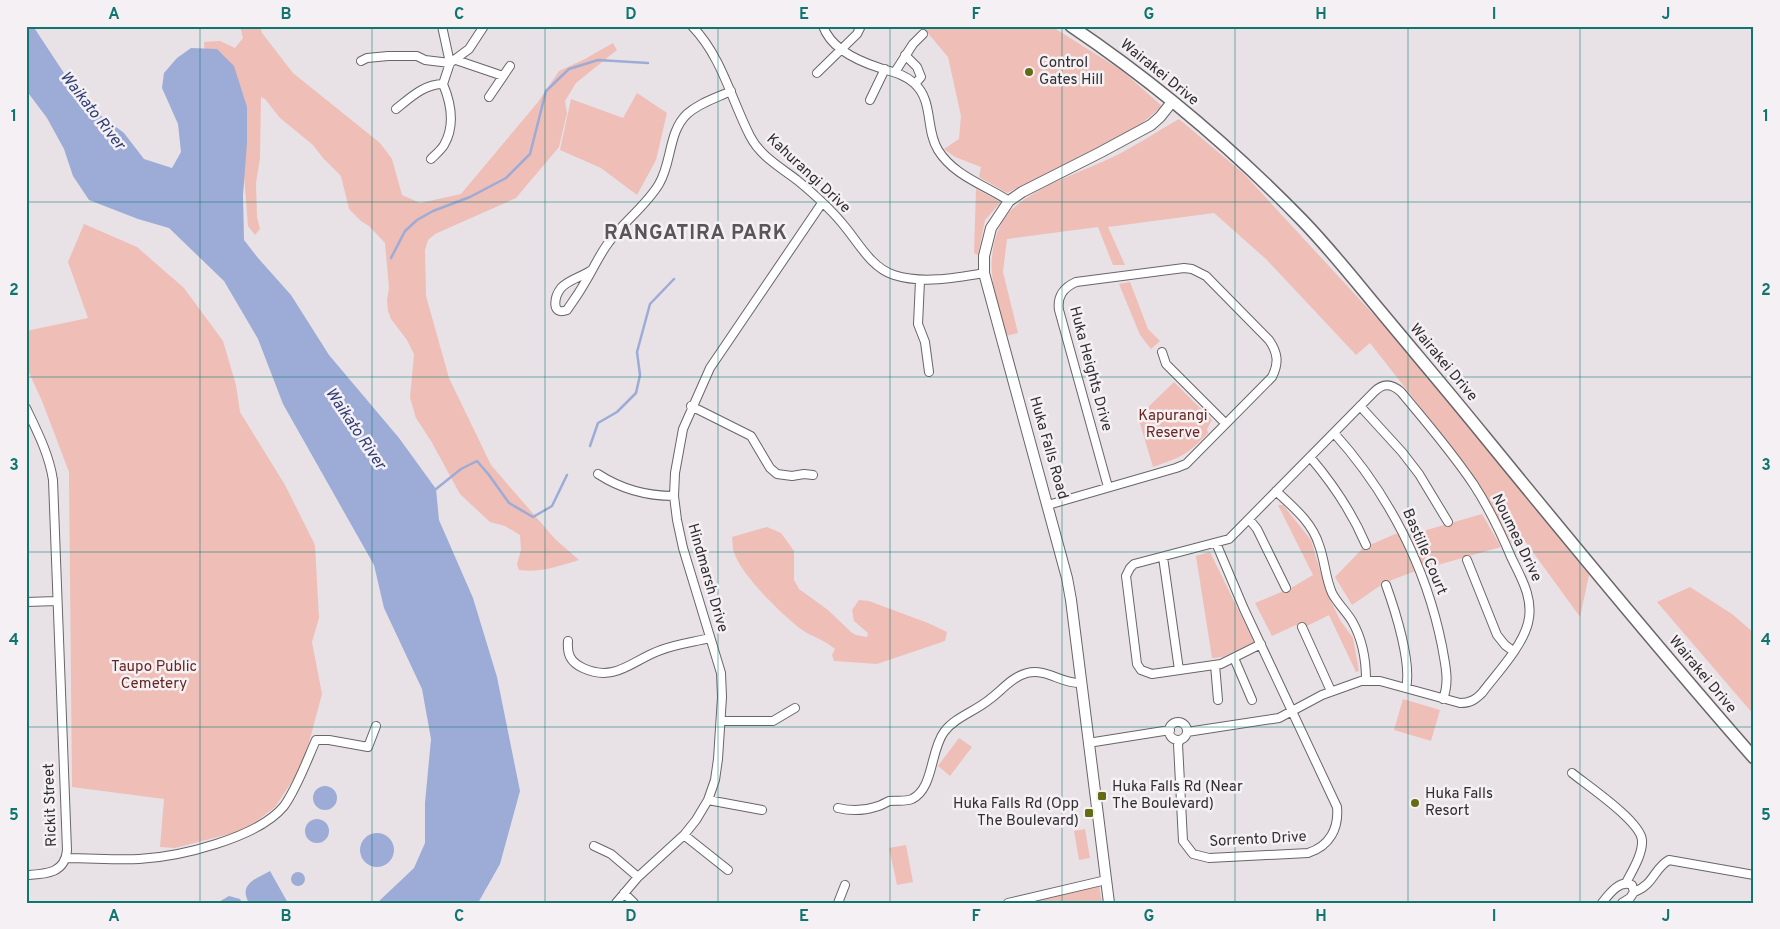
<svg xmlns="http://www.w3.org/2000/svg" width="1780" height="929" font-family="Overpass,sans-serif">
  <style>
    .green { fill: #eebeb7 }
    .water { fill: #9cacd7 }
    .lines { fill: none; stroke-linecap: round; stroke-linejoin: round }
    .stream { stroke: #9cacd7; stroke-width: 2.5 }
    .minor-casing { stroke: #696569; stroke-width: 10 }
    .tertiary-casing { stroke: #696569; stroke-width: 12 }
    .secondary-casing { stroke: #696569; stroke-width: 14 }
    .minor { stroke: #fff; stroke-width: 8 }
    .tertiary { stroke: #fff; stroke-width: 10 }
    .secondary { stroke: #fff; stroke-width: 11 }
    .grid { fill: none; stroke: #0f766e; stroke-width: 1; stroke-opacity: 0.55 }
    .poi-dot { fill: #626c13; stroke: #f5f0f4; stroke-width: 2 }
    .labels { text-anchor: middle; dominant-baseline: central; stroke-width: 5; stroke-linejoin: round; paint-order: stroke }
    .poi-label { font-size: 15px; fill: #302e30; stroke: #f5f0f4; text-anchor: start }
    .street-label { font-size: 15px; fill: #302e30; stroke: #f5f0f4 }
    .park-label { font-size: 15px; fill: #672620; stroke: #f5f0f4 }
    .water-label { font-size: 16px; font-style: italic; fill: #2f3f75; stroke: #f5f0f4 }
    .district-label { font-size: 20px; font-weight: bold; letter-spacing: 1px; fill: #595559; stroke: #f5f0f4 }
    .neatline { fill: none; stroke: #0f766e; stroke-width: 2 }
    .grid-label { font-size: 16px; text-anchor: middle; font-weight: bold; fill: #0f766e }
  </style>
  <rect width="100%" height="100%" fill="#e8e2e7"/>
  <path class="green" d="M240,26H260L262,33L293,73L380,143L392,159L402,195L420,203L461,194L538,102L559,71L585,59L613,43L617,50L576,83L565,101L567,113L559,147L516,198L435,234L428,240L425,250L426,296L449,378L491,465L555,539L579,560C559,566 540,573 519,570L517,564L521,550L520,535L505,526L490,522L460,494L431,441L416,418L410,398L414,354L407,340L391,319L388,311L387,300L389,288L385,243L369,226L361,221L349,209L341,176L323,158L313,145L280,118L265,99L261,97L260,158L256,183L257,217L260,229L255,235L248,226L238,100L205,60L204,42L220,41L235,48L243,38Z
    M922,26H1051L1121,70L1162,106L1139,126L1007,193L979,177L981,167L955,157L944,149L959,139L961,116L948,57Z
    M637,93L667,113L656,160L637,195L601,168L560,150L571,99L623,118Z
    M1179,119L1244,174L1410,354L1589,575L1580,617L1522,537L1512,544L1469,469L1370,343L1356,355L1266,259L1214,213L1108,227L1125,265H1113L1098,227L1007,239L1003,272L1018,333L1006,336C1001,313 989,281 992,258C993,243 998,226 1007,215C1026,190 1084,171 1113,157C1136,146 1157,131 1179,119Z
    M976,189L1001,202L985,220L978,255L974,253Z
    M84,224L137,247L184,288L223,341L236,385L240,412L285,485L315,545L319,618L312,642L322,694L303,765L275,807L245,830L175,848L160,847L164,799L72,787L69,472L42,401L26,366V331L88,318L68,262Z
    M1130,282L1148,329L1160,341L1151,349L1140,335L1119,284Z
    M1174,382L1212,420L1207,429L1208,433C1187,455 1182,457 1153,467L1138,417Z
    M1278,505H1283L1311,540L1326,591L1340,620L1353,638L1359,671L1356,672L1329,615L1299,630L1296,625L1272,636L1255,603L1291,588L1313,575Z
    M1482,514L1501,547L1413,572L1384,583L1352,605L1335,577L1363,548L1395,534H1413Z
    M767,527L781,533L794,551V580L799,589L828,610L851,632L856,635L867,637L868,633L854,621L852,610L859,600L869,601L928,623L947,632L945,641L877,664L834,661L832,655L835,649C825,640 813,637 802,630C783,616 740,574 734,552C732,548 733,542 732,537Z
    M1210,552L1254,642L1223,657L1212,658L1196,556Z
    M1690,587L1732,614L1754,633V715L1657,602Z
    M1403,699L1440,710L1431,741L1394,730Z
    M959,738L972,747L950,776L938,766Z
    M1085,829L1090,858L1079,860L1074,831Z
    M906,845L913,882L897,885L889,848Z
    M1099,885L1102,903H1029Z"/>
  <path class="water" d="M26,26H33L83,102L124,133L144,159L172,168L181,152L178,124L162,88L164,73L177,58L191,48L217,49L234,66L247,107V143L243,195L244,240L258,258L291,295L329,355L399,438L436,489L439,520L473,598L497,677L520,791L500,864L478,903H377L414,868L425,843V803L431,739L422,689L384,608L374,565L283,404L258,339L224,281L169,228L138,219L89,200L73,176L64,149L47,118L26,90Z
    M313 798a12 12 0 1 1 24 0a12 12 0 1 1-24 0Z
    M305 831a12 12 0 1 1 24 0a12 12 0 1 1-24 0Z
    M360 850a17 17 0 1 1 34 0a17 17 0 1 1-34 0Z
    M270,871L288,903H249C238,884 256,879 270,871Z
    M291 879a7 7 0 1 1 14 0a7 7 0 1 1-14 0Z
    M229,896L240,899L242,903H217Z"/>
  <g class="lines">
    <path class="stream" d="M391,258L405,231L417,220L433,211L470,197L506,178L530,154L546,91L569,69L598,60L648,63
      M590,446L598,423L617,412L636,393L640,375L637,352L650,304L674,279
      M436,489L461,469L477,461L489,475L509,503L533,517L552,506L567,475"/>
    <g class="minor-casing">
      <path id="minor" d="M442,26L450,63
        M692,26C722,57 731,99 750,136C760,156 780,167 797,180C814,194 832,210 846,228C859,244 872,268 894,275C922,284 955,278 984,273
        M823,26C831,49 858,61 880,68C892,72 904,74 914,83C934,101 925,129 938,150C954,176 985,185 1009,201
        M905,55L917,67L921,77L915,84
        M456,60L503,76
        M361,61L367,58L388,56H417L425,60L450,63
        M895,72L913,44L923,34
        M817,73L857,34L861,26
        M443,84L450,63L469,49L484,26
        M489,97L510,66
        M870,100L885,69
        M396,109C410,98 424,84 443,84
        M431,159C435,155 441,150 444,145C455,126 451,103 443,84
        M590,271C581,277 568,280 561,288C554,297 551,316 567,310C573,301 579,293 584,284C593,270 599,255 609,242C624,221 646,206 659,184C672,163 668,132 687,114C699,103 716,98 731,91
        M920,281L918,324L925,342L929,372
        M1162,352L1166,364L1225,423
        M691,406L751,436L770,468L777,474L792,476L804,474L813,475
        M1360,406L1402,452L1419,474L1448,522
        M26,408C37,431 49,454 53,480L67,850C65,874 45,874 26,875
        M1334,433C1388,493 1426,566 1442,646C1445,664 1450,681 1443,699
        M1310,457C1333,484 1352,512 1366,545
        M598,474C621,489 646,496 674,496
        M1276,491C1293,507 1312,522 1319,545C1325,561 1325,577 1332,593C1337,603 1346,611 1352,621C1363,640 1366,659 1366,680
        M1048,505L1176,468L1186,464L1272,377C1279,363 1278,353 1269,340L1206,276L1192,269L1184,268L1076,282C1063,288 1057,296 1059,310L1108,487
        M1249,519L1257,529L1286,588
        M1163,557L1179,670
        M1467,560L1497,635L1505,645L1513,651
        M1386,585C1395,610 1412,663 1406,688
        M26,602L57,601
        M1302,627L1331,691
        M568,641C567,654 570,662 583,668C616,683 632,660 661,650C677,644 694,642 710,638
        M1234,658L1252,700
        M1215,665L1218,700
        M721,721H773L795,708
        M1169 731a9 9 0 1 1 18 0a9 9 0 1 1-18 0Z
        M1187,732L1279,718L1322,695L1361,681H1380L1460,703C1470,703 1475,700 1482,693C1497,673 1522,647 1528,623C1534,600 1522,579 1512,559C1501,533 1489,508 1474,485C1452,452 1426,422 1401,392C1391,383 1383,383 1374,392L1229,539L1134,564L1130,568L1126,576L1137,664L1141,670L1152,674L1221,664L1261,644
        M1180,740L1178,744L1183,841L1193,854L1209,858L1308,853C1330,846 1339,828 1337,807L1244,609L1216,543
        M1088,743L1170,730
        M1572,773C1588,786 1640,821 1642,840C1643,854 1632,871 1626,883
        M708,800L762,810
        M838,808C851,811 863,811 875,807C880,806 885,803 889,801C896,800 905,802 912,799C934,788 930,751 944,732C955,717 976,711 990,699C1002,690 1012,677 1027,673C1047,668 1061,684 1081,683
        M684,835L728,870
        M594,846L611,854L638,877
        M66,858C91,858 115,860 139,859C179,857 258,838 284,806C297,788 307,760 316,740H329L368,747L376,726
        M1634,892C1654,885 1654,868 1669,860L1754,875
        M624,893L634,903
        M616,903L638,877L684,835L696,820L708,800L715,780L718,759L722,697L721,673L683,548L677,520L674,496L675,473L683,429L710,368L822,203
        M838,903L845,885
        M1008,903L1106,880
        M1602,903C1609,894 1620,879 1632,885L1634,892L1630,898L1622,903"/>
    </g>
    <g class="tertiary-casing">
      <path id="tertiary" d="M1109,903L1071,600L1067,578L984,273V256L991,228L1009,201L1022,192L1101,152L1151,125L1160,117L1172,102"/>
    </g>
    <g class="secondary-casing">
      <path id="secondary" d="M1071,26C1154,82 1233,149 1303,221C1331,250 1356,282 1382,313C1416,354 1451,395 1485,437C1573,545 1662,653 1754,758"/>
    </g>
    <use href="#minor" class="minor"/>
    <use href="#tertiary" class="tertiary"/>
    <use href="#secondary" class="secondary"/>
  </g>
  <path class="grid" d="M200,26V903M372,26V903M545,26V903M718,26V903M890,26V903M1062,26V903M1235,26V903M1408,26V903M1580,26V903M26,202H1754M26,377H1754M26,552H1754M26,727H1754"/>
  <g class="poi-dot">
    <circle cx="1029" cy="72" r="5"/>
    <rect x="1097" y="791" width="10" height="10" rx="2.5"/>
    <circle cx="1415" cy="803" r="5"/>
    <rect x="1084" y="808" width="10" height="10" rx="2.5"/>
  </g>
  <g class="labels">
    <g class="poi-label">
      <text x="1039" y="63">Control<tspan x="1039" dy="17">Gates Hill</tspan></text>
      <text x="1112" y="787">Huka Falls Rd (Near<tspan x="1112" dy="17">The Boulevard)</tspan></text>
      <text x="1425" y="794">Huka Falls<tspan x="1425" dy="17">Resort</tspan></text>
      <text x="1079" y="804" text-anchor="end">Huka Falls Rd (Opp<tspan x="1079" dy="17">The Boulevard)</tspan></text>
    </g>
    <g class="street-label">
      <text transform="translate(1159 73) rotate(39)">Wairakei Drive</text>
      <text transform="translate(808 174) rotate(43)">Kahurangi Drive</text>
      <text transform="translate(1443 363) rotate(50)">Wairakei Drive</text>
      <text transform="translate(1090 369) rotate(75)">Huka Heights Drive</text>
      <text transform="translate(1048 448) rotate(74)">Huka Falls Road</text>
      <text transform="translate(1516 538) rotate(64)">Noumea Drive</text>
      <text transform="translate(1424 552) rotate(67)">Bastille Court</text>
      <text transform="translate(707 578) rotate(74)">Hindmarsh Drive</text>
      <text transform="translate(1702 675) rotate(50)">Wairakei Drive</text>
      <text transform="translate(51 805) rotate(-92)">Rickit Street</text>
      <text transform="translate(1258 840) rotate(-3)">Sorrento Drive</text>
    </g>
    <g class="park-label">
      <text x="1173" y="416">Kapurangi<tspan x="1173" dy="17">Reserve</tspan></text>
      <text x="154" y="667">Taupo Public<tspan x="154" dy="17">Cemetery</tspan></text>
    </g>
    <g class="water-label">
      <text transform="translate(92 111) rotate(52)">Waikato River</text>
      <text transform="translate(355 429) rotate(56)">Waikato River</text>
    </g>
    <g class="district-label">
      <text x="696" y="234">RANGATIRA PARK</text>
    </g>
  </g>
  <rect width="1780" height="929" fill="none" stroke="#f5f0f4" stroke-width="55"/>
  <rect x="28" y="28" width="1724" height="874" class="neatline"/>
  <g class="grid-label">
    <text x="114" y="19">A</text>
    <text x="286" y="19">B</text>
    <text x="459" y="19">C</text>
    <text x="631" y="19">D</text>
    <text x="804" y="19">E</text>
    <text x="976" y="19">F</text>
    <text x="1149" y="19">G</text>
    <text x="1321" y="19">H</text>
    <text x="1494" y="19">I</text>
    <text x="1666" y="19">J</text>
    <text x="14" y="121">1</text>
    <text x="1766" y="121">1</text>
    <text x="14" y="295">2</text>
    <text x="1766" y="295">2</text>
    <text x="14" y="470">3</text>
    <text x="1766" y="470">3</text>
    <text x="14" y="645">4</text>
    <text x="1766" y="645">4</text>
    <text x="14" y="820">5</text>
    <text x="1766" y="820">5</text>
    <text x="114" y="921">A</text>
    <text x="286" y="921">B</text>
    <text x="459" y="921">C</text>
    <text x="631" y="921">D</text>
    <text x="804" y="921">E</text>
    <text x="976" y="921">F</text>
    <text x="1149" y="921">G</text>
    <text x="1321" y="921">H</text>
    <text x="1494" y="921">I</text>
    <text x="1666" y="921">J</text>
  </g>
</svg>
